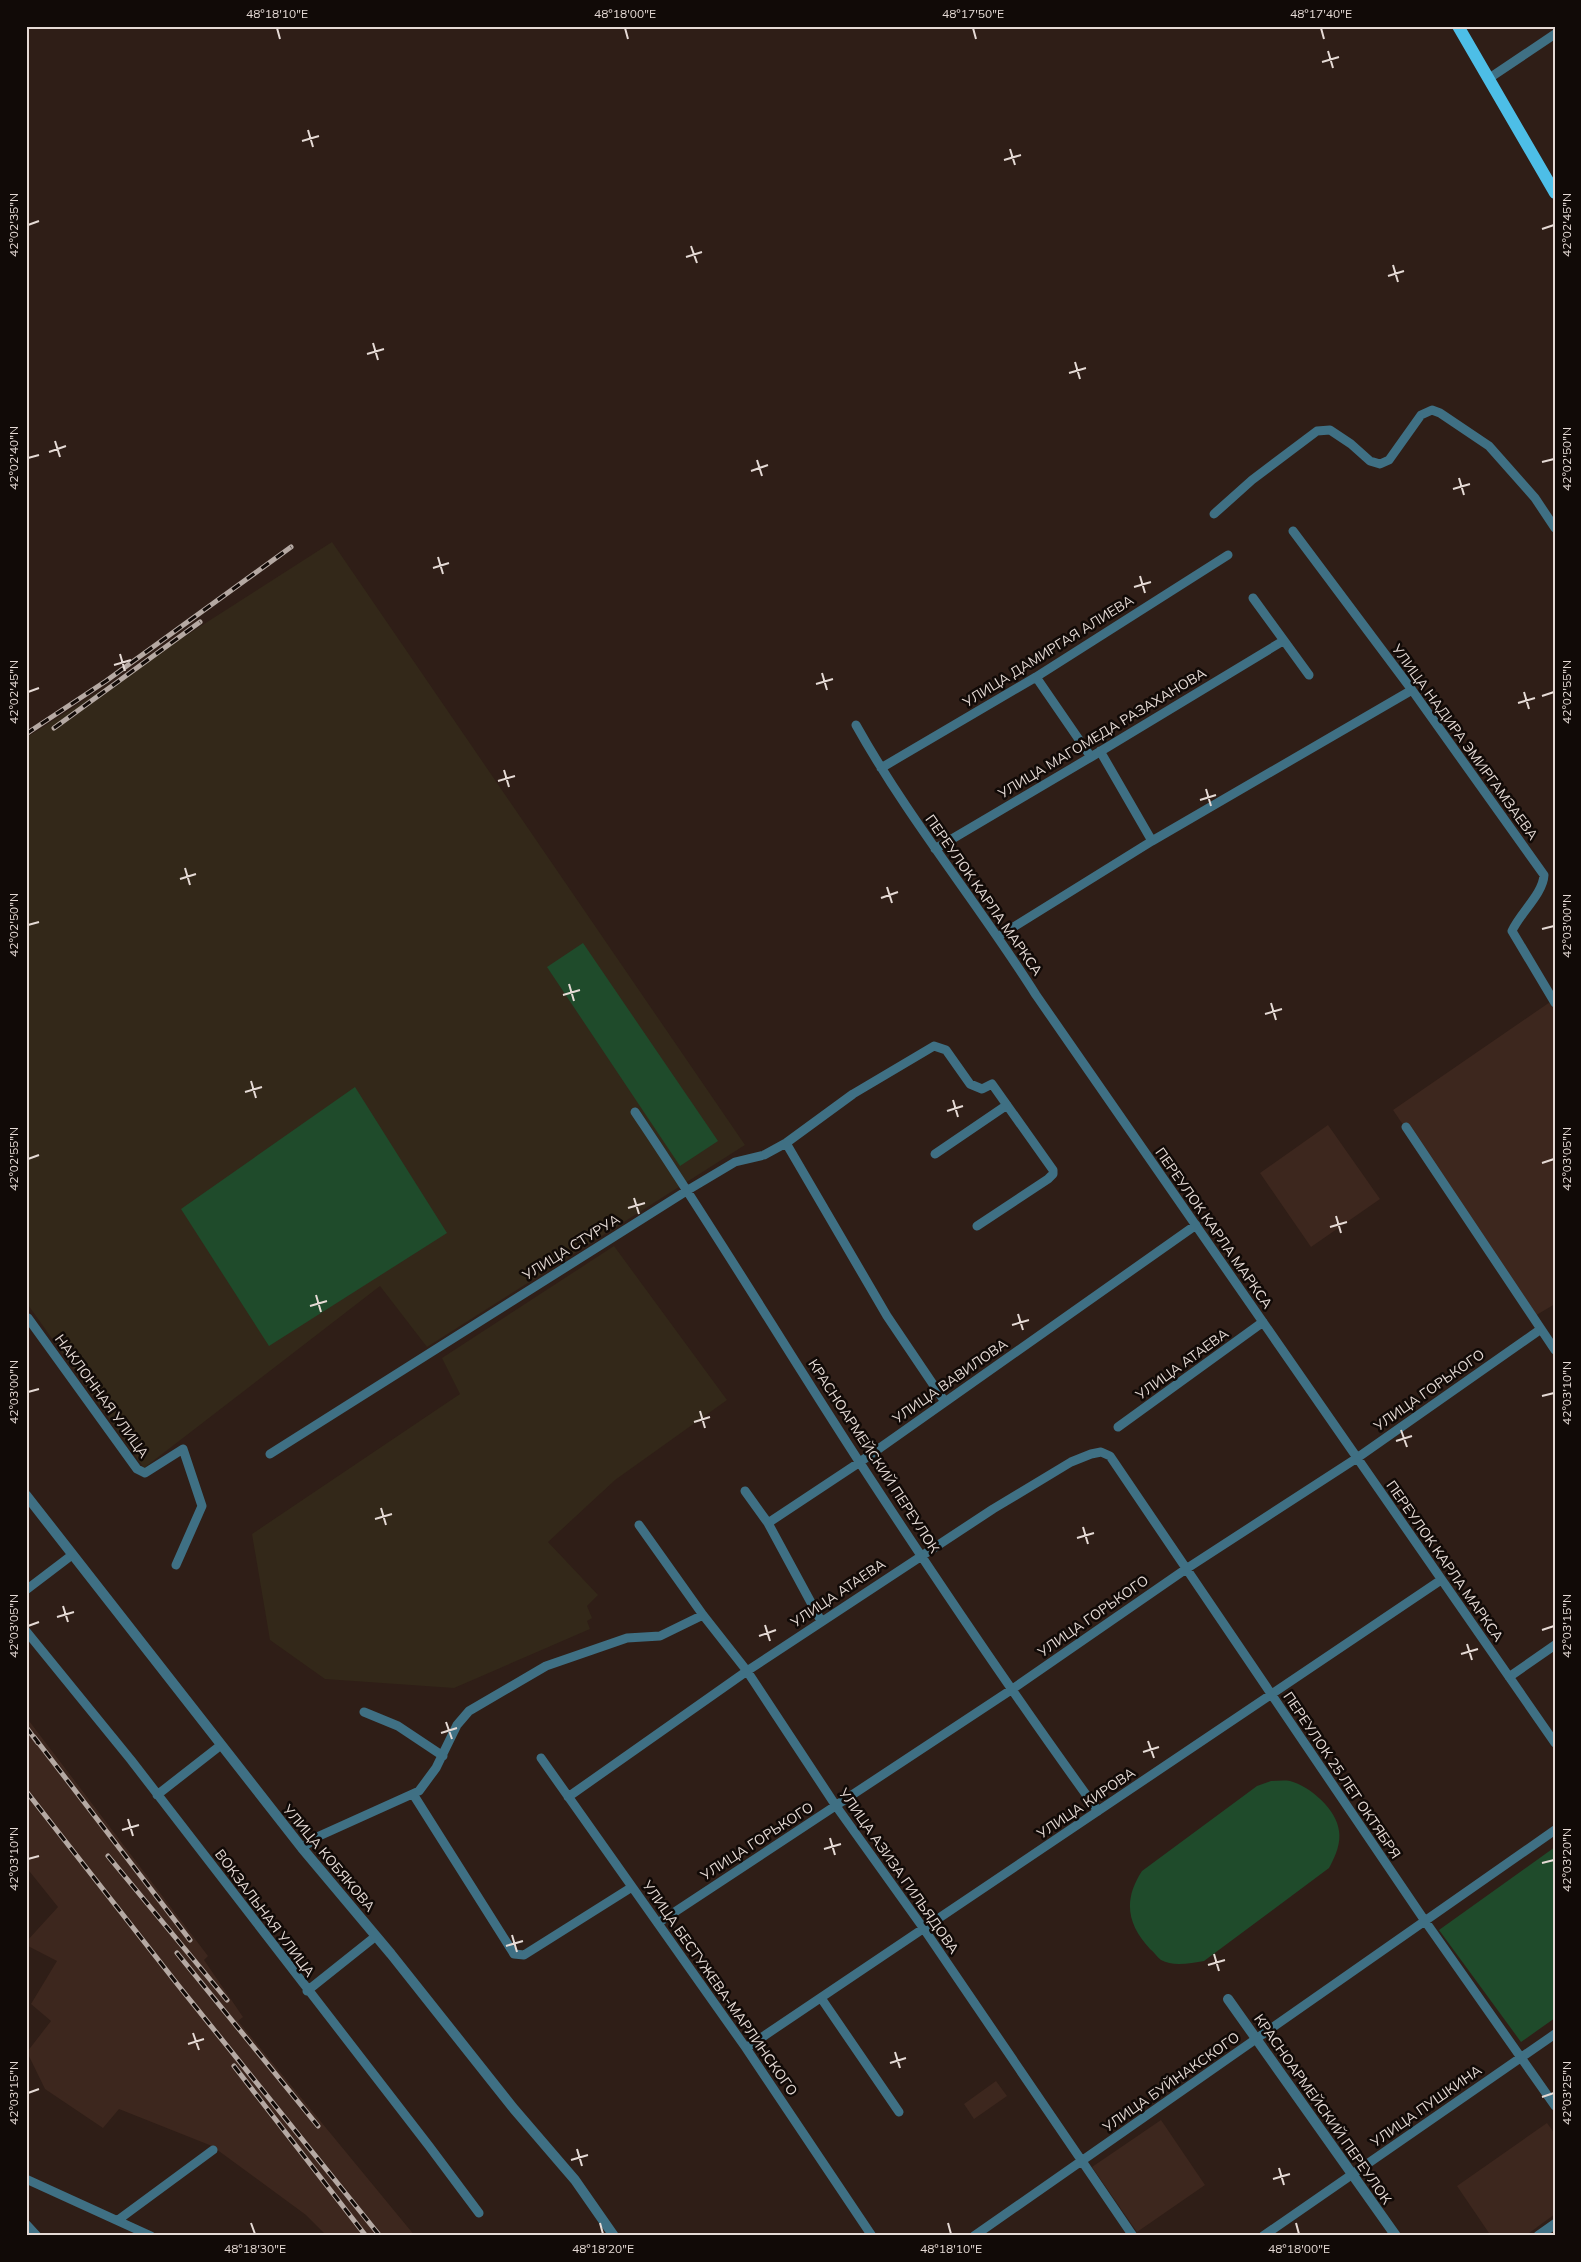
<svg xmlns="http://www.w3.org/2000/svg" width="1581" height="2262" font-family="Mulish,sans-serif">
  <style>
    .built { fill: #3d271e }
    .industrial { fill: #332819 }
    .green { fill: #1f4b2b }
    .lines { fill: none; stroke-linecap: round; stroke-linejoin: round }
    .minor { stroke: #3f7084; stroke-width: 9 }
    .tertiary { stroke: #3f7084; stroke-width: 10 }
    .primary { stroke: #4dbee7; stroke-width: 12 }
    .rail-casing { stroke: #b5a9a3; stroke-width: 5 }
    .rail { stroke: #110a07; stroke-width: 3; stroke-dasharray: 9; stroke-linecap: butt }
    .ticks { fill: none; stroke: #e5dad5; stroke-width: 2 }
    .labels { text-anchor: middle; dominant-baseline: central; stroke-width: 5; stroke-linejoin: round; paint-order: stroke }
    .street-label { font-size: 14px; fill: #e5dad5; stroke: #110a07 }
    .neatline { fill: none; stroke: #e5dad5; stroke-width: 2 }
    .ticks-label { font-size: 12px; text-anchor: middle; fill: #e5dad5 }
  </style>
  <rect width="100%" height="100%" fill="#2f1e17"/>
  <path class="built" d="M1553,1000L1555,1003V1304L1533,1317L1393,1110Z
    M1328,1125L1380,1199L1311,1247L1260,1173Z
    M26,1717L208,1956L204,1960L243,2017L238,2021L415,2236H327L306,2215L212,2146L119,2109L103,2128L45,2089L27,2052L51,2021L31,2004L57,1961L26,1945V1942L58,1907L26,1867Z
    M996,2081L1007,2096L974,2119L964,2104Z
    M1161,2120L1205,2185L1137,2232L1092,2167Z
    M1547,2123L1555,2134V2214L1525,2236H1491L1457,2186Z"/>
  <path class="industrial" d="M332,542L745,1145L427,1347L380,1286L144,1468L26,1302V738Z
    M614,1246L727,1400L615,1480L548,1542L598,1595L587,1606L592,1618L587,1621L590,1629L454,1688L325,1679L270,1640L252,1534L460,1394L442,1358Z"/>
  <path class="green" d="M583,943L718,1141L680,1166L547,967Z
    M355,1087L447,1233L269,1346L181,1209Z
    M1271,1781C1277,1781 1284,1780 1290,1781C1310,1786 1337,1810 1339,1831C1341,1844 1335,1857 1329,1868L1204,1961C1191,1963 1173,1967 1161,1960C1157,1957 1154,1952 1150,1949C1127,1924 1123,1900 1142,1871L1257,1786Z
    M1555,1847V2018L1521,2042L1439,1930Z"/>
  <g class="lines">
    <path class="minor" d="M1488,79L1555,34
      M1214,514L1252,480L1317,431L1330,430L1351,444L1370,461L1380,464L1389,460L1421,415L1432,410L1440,413L1489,446L1535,498L1555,528
      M1293,531L1412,690L1544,875C1543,894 1520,913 1512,931L1555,1003
      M1253,598L1309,675
      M1036,677L1091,757
      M856,725C909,820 978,903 1036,995L1555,1743
      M1100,751L1152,841
      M881,768L1036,677L1228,555
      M935,849L1091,757L1283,641
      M999,936L1152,841L1412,690
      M635,1112C713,1227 784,1346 860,1463C937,1581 1015,1697 1098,1811
      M1406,1127L1555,1350
      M786,1143L887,1316L945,1402
      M935,1154L1007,1105
      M26,1320L28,1318L137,1469L145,1473L183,1449L202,1506L176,1565
      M1118,1427L1263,1322
      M270,1454L688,1190L735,1162L764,1155L786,1143L853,1094L934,1046L946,1050L970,1084L982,1089L992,1084L1053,1170V1174L1048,1179L977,1226
      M745,1491L768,1523L821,1621
      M768,1523L860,1462L1196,1225
      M639,1525L703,1615L747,1671L836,1806L924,1929L1133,2236
      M26,1590L72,1555
      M26,1631L131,1760L429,2146L479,2213
      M1509,1677L1555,1645
      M364,1712L398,1726L443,1756
      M541,1758L746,2048L872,2236
      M413,1794L514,1954L524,1955L632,1887
      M157,1795L221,1745
      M568,1797L747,1671L993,1509L1071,1462L1091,1454L1101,1452L1110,1456L1425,1921L1555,2106
      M302,1848L317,1837L419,1791L436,1768L457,1725L469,1711L546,1666L627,1638L660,1636L703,1615
      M658,1923L1011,1690L1186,1569L1357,1458L1541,1329
      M307,1991L376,1936
      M821,1998L899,2112
      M746,2048L1441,1580
      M26,2179L151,2236
      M118,2220L213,2150
      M26,2224L37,2236
      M974,2236L1555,1830
      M1263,2236L1555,2034"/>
    <path class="tertiary" d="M26,1495L302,1848L391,1954L514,2109L575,2180L614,2236
      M1228,1999L1396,2236
      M1538,2236L1555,2224"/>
    <path class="primary" d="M1458,26L1555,193"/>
    <g class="rail-casing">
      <path id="rail" d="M54,728L200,622
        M26,734L106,681L291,547
        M26,1727L38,1743
        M34,1737L190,1940
        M26,1791L178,1985L380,2236
        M108,1856L227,2000
        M177,1953L318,2126
        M234,2066L366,2236"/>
    </g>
    <use href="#rail" class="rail"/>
  </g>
  <path class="ticks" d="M277,28L280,39M625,28L628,39M973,28L976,39M1321,28L1324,39M1328,51L1333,68M1322,62L1339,57M308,130L313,147M302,141L319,136M1010,149L1015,165M1004,160L1021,155M28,225L39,221M1542,229L1554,225M691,246L697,263M686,257L702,252M1393,265L1398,282M1388,276L1404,271M373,343L378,360M367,354L384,349M1075,362L1080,379M1069,373L1086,368M55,441L60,457M49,452L66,446M28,458L39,455M757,460L762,476M1542,462L1554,459M751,471L768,465M1459,478L1464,495M1453,489L1470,484M438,557L443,574M433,568L449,563M1140,576L1145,593M1134,587L1151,582M120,654L125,671M114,665L131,660M822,673L827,690M816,684L833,679M28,692L39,688M1524,692L1529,709M1542,696L1554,692M1518,703L1535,698M504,770L509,787M498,781L515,776M1206,789L1211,806M1200,800L1216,795M185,868L190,885M180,879L196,874M887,887L892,903M881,898L898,892M28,925L39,922M1542,929L1554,926M569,984L574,1001M563,995L580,990M1271,1003L1276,1020M1265,1014L1282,1009M251,1081L256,1098M245,1092L262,1087M953,1100L958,1117M947,1111L963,1106M28,1159L39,1155M1542,1163L1554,1159M634,1198L639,1214M628,1208L645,1203M1336,1216L1341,1233M1330,1227L1347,1222M316,1295L321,1312M310,1306L327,1301M1018,1314L1023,1330M1012,1325L1029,1320M28,1392L39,1389M1542,1396L1554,1393M700,1411L705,1428M694,1422L710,1417M1401,1430L1407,1447M1396,1441L1412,1436M381,1508L386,1525M375,1519L392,1514M1083,1527L1088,1544M1077,1538L1094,1533M63,1606L68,1622M57,1617L74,1612M765,1625L770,1641M28,1626L39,1622M1542,1630L1554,1626M759,1636L776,1630M1467,1644L1472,1660M1461,1654L1478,1649M446,1722L452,1739M441,1733L457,1728M1148,1741L1154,1758M1143,1752L1159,1747M128,1819L133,1836M122,1830L139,1825M830,1838L835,1855M824,1849L841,1844M28,1859L39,1856M1542,1863L1554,1860M512,1935L517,1952M506,1946L523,1941M1214,1954L1219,1971M1208,1965L1225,1960M193,2033L199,2050M188,2044L204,2039M895,2052L900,2068M890,2063L906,2058M28,2093L39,2089M1542,2097L1554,2093M577,2149L582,2166M571,2160L588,2155M1279,2168L1284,2185M1273,2179L1290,2174M251,2223L255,2234M600,2223L603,2234M948,2223L951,2234M1296,2223L1299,2234"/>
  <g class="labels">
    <g class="street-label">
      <text transform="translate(1048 651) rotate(-32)">УЛИЦА ДАМИРГАЯ АЛИЕВА</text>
      <text transform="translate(1102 733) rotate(-31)">УЛИЦА МАГОМЕДА РАЗАХАНОВА</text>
      <text transform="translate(1465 742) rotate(54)">УЛИЦА НАДИРА ЭМИРГАМЗАЕВА</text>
      <text transform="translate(984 895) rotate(55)">ПЕРЕУЛОК КАРЛА МАРКСА</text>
      <text transform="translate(1214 1228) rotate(55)">ПЕРЕУЛОК КАРЛА МАРКСА</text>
      <text transform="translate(571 1247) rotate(-32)">УЛИЦА СТУРУА</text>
      <text transform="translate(1182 1364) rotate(-36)">УЛИЦА АТАЕВА</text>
      <text transform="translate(950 1381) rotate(-35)">УЛИЦА ВАВИЛОВА</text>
      <text transform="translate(1429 1390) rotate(-35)">УЛИЦА ГОРЬКОГО</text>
      <text transform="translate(102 1396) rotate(54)">НАКЛОННАЯ УЛИЦА</text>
      <text transform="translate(874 1456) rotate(57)">КРАСНОАРМЕЙСКИЙ ПЕРЕУЛОК</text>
      <text transform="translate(1445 1561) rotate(55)">ПЕРЕУЛОК КАРЛА МАРКСА</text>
      <text transform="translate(838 1593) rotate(-34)">УЛИЦА АТАЕВА</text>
      <text transform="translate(1093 1616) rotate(-35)">УЛИЦА ГОРЬКОГО</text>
      <text transform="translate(1342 1775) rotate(56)">ПЕРЕУЛОК 25 ЛЕТ ОКТЯБРЯ</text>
      <text transform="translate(1086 1803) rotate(-34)">УЛИЦА КИРОВА</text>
      <text transform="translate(757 1841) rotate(-33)">УЛИЦА ГОРЬКОГО</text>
      <text transform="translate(329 1858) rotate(50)">УЛИЦА КОБЯКОВА</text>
      <text transform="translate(899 1871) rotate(55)">УЛИЦА АЗИЗА ГИЛЬЯДОВА</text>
      <text transform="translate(265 1913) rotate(53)">ВОКЗАЛЬНАЯ УЛИЦА</text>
      <text transform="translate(720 1988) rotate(55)">УЛИЦА БЕСТУЖЕВА-МАРЛИНСКОГО</text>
      <text transform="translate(1171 2082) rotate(-35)">УЛИЦА БУЙНАКСКОГО</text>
      <text transform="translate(1426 2106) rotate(-35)">УЛИЦА ПУШКИНА</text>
      <text transform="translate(1323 2109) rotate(55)">КРАСНОАРМЕЙСКИЙ ПЕРЕУЛОК</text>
    </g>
  </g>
  <rect width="1581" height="2262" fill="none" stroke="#110a07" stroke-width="55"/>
  <rect x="28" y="28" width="1526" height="2206" class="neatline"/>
  <g class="ticks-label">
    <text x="277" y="18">48°18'10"E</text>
    <text x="625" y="18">48°18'00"E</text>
    <text x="973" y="18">48°17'50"E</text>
    <text x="1321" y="18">48°17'40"E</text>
    <text transform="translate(14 225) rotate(-90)" y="4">42°02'35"N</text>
    <text transform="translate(1567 225) rotate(-90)" y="4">42°02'45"N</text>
    <text transform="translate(14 458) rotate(-90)" y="4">42°02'40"N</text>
    <text transform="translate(1567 459) rotate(-90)" y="4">42°02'50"N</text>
    <text transform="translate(14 692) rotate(-90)" y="4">42°02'45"N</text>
    <text transform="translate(1567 692) rotate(-90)" y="4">42°02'55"N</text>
    <text transform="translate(14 925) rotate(-90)" y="4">42°02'50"N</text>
    <text transform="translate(1567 926) rotate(-90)" y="4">42°03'00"N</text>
    <text transform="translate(14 1159) rotate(-90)" y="4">42°02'55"N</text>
    <text transform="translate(1567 1159) rotate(-90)" y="4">42°03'05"N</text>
    <text transform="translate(14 1392) rotate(-90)" y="4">42°03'00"N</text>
    <text transform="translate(1567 1393) rotate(-90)" y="4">42°03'10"N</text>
    <text transform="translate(14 1626) rotate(-90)" y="4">42°03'05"N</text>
    <text transform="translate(1567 1626) rotate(-90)" y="4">42°03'15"N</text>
    <text transform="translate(14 1859) rotate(-90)" y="4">42°03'10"N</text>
    <text transform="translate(1567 1860) rotate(-90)" y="4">42°03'20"N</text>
    <text transform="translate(14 2093) rotate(-90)" y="4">42°03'15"N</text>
    <text transform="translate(1567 2093) rotate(-90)" y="4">42°03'25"N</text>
    <text x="255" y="2253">48°18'30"E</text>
    <text x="603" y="2253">48°18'20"E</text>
    <text x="951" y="2253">48°18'10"E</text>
    <text x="1299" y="2253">48°18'00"E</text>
  </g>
</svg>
